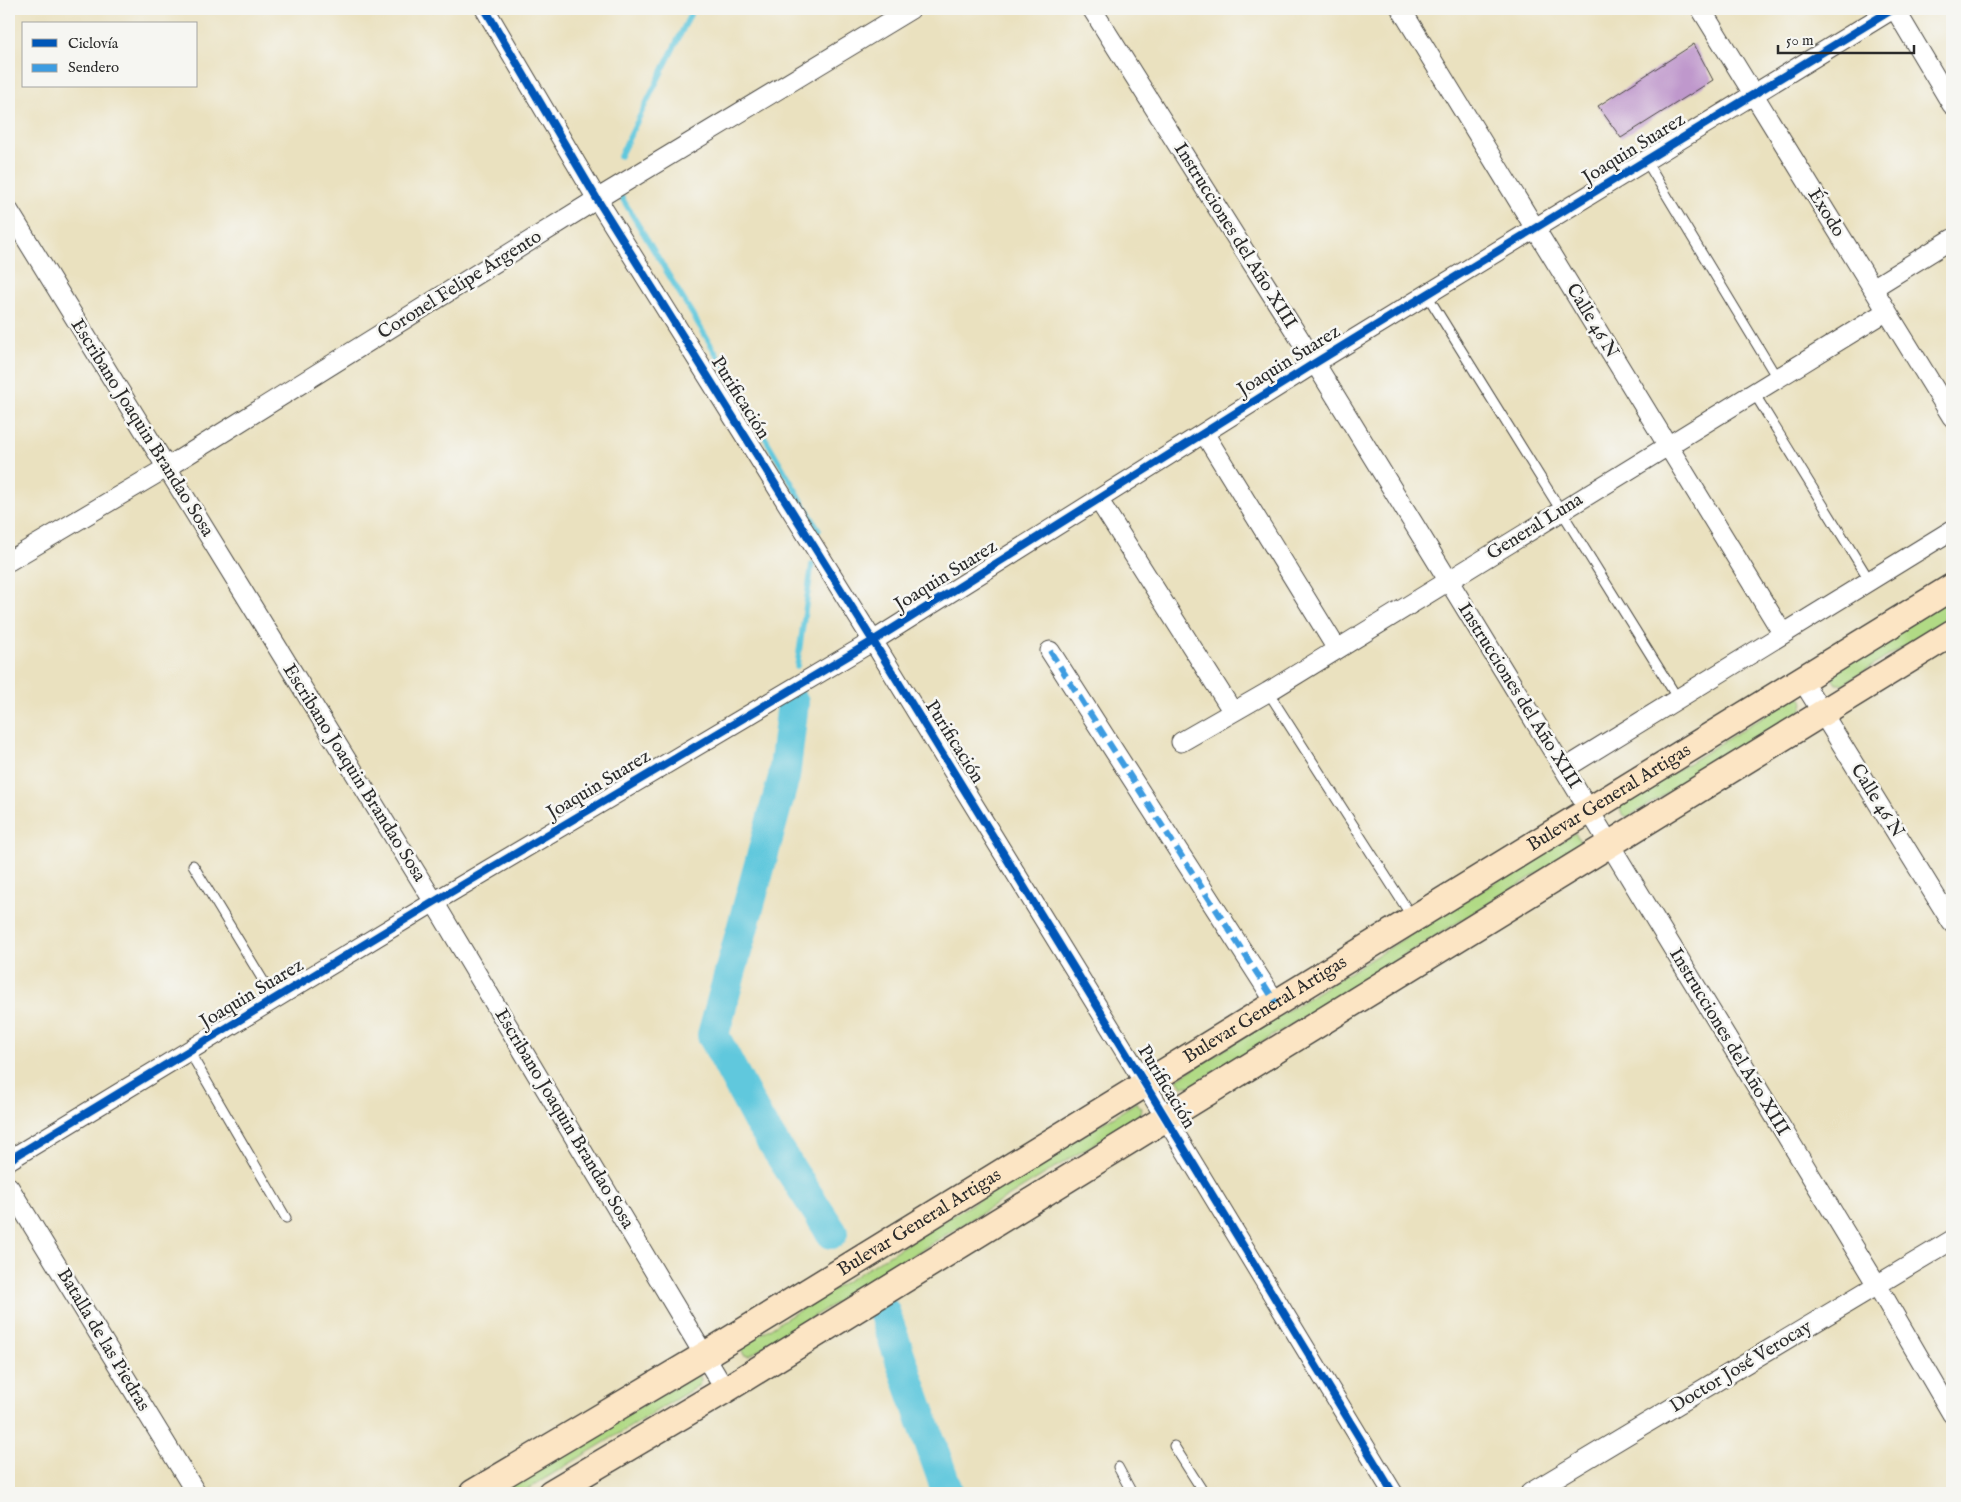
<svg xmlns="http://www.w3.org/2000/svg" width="1961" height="1502" font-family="'IM FELL English',serif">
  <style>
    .green { fill: #b1da85; stroke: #6e8258 }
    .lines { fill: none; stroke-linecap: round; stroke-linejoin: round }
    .stream { stroke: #60c8dd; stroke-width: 5.5 }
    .river { stroke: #60c8dd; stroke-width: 32 }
    .building { fill: #bf98cc }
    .lane-casing { stroke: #484641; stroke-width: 11 }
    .street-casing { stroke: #484641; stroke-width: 21 }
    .secondary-casing { stroke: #484641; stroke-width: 29 }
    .lane { stroke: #fff; stroke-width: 9 }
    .street { stroke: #fff; stroke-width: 19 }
    .secondary { stroke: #fce5c4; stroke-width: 26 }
    .quiet { stroke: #3d9ce1; stroke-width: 6; stroke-dasharray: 12 6; stroke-linecap: butt }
    .cycleway-casing { stroke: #f6f6f2; stroke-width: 11 }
    .cycleway { stroke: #0057b8; stroke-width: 8 }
    .labels { text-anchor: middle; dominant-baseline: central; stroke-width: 5; stroke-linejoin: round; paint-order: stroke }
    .street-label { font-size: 19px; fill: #2b2b2b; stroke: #f6f6f2 }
  </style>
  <rect width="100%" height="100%" fill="#f6f6f2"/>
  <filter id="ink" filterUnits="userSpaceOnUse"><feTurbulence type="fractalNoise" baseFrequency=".02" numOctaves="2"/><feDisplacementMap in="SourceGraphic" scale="10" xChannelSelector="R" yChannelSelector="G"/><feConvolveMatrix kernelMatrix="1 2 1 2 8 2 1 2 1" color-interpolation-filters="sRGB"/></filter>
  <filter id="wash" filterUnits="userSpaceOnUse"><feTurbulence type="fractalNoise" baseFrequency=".0096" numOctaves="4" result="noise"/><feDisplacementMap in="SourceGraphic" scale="20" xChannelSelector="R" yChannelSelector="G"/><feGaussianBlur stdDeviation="1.12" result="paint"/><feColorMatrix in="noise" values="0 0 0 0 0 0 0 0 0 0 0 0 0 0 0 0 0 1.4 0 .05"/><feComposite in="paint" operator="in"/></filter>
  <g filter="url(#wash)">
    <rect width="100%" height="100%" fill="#eae1bf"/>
    <path class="green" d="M1952,598V617L1843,684H1836L1832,678L1833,672Z
      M1794,697H1800L1804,703L1801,711L1628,817L1622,814L1619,807Z
      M1575,833L1580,841L1579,848L1191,1086H1182L1177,1079Z
      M1137,1102L1141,1109L1139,1116L749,1356L744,1355L740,1347Z
      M698,1373L701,1379L699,1385L521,1493H490Z"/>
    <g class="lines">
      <path class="stream" d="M620,156L693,9
        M622,198L714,350L819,530
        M797,666L812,564"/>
      <path class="river" d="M793,703L784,777L713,1035L758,1120L832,1233
        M884,1312L948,1493"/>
    </g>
    <g id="blocks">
      <path class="building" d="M1694,44L1713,80L1621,138L1598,106Z"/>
    </g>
  </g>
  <g filter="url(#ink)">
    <use href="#blocks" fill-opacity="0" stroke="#484641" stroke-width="1"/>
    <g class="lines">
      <g class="lane-casing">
        <path id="lane" d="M1646,161L1777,378
          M1427,295L1678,699
          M1754,393L1870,581
          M1268,692L1412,917
          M193,865L275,1000
          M189,1051L286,1218
          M1174,1446L1204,1493
          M1118,1467L1132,1493
          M1551,1480L1559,1493"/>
      </g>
      <g class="street-casing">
        <path id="street" d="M485,9L597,199L873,641L1145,1084L1393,1493
          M1092,9L1315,363L1564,769L1877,1285L1952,1414
          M1401,9L1783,634
          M1701,9L1952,417
          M1895,9L1952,105
          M9,211L434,902L725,1390
          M1873,288L1952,239
          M1204,433L1337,649
          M1098,499L1233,712
          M9,561L166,468L597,199L911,9
          M1050,651L1276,1003
          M1802,680L1952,923
          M1181,742L1268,692L1887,311
          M1564,769L1952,530
          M9,1160L434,902L873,641L1315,363L1893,9
          M9,1187L196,1493
          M1530,1493L1952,1240"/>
      </g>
      <g class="secondary-casing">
        <g id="secondary">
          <path id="s1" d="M473,1493L705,1355L1952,587"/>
          <path d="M551,1493L725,1390L1952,633"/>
        </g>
      </g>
      <use href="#lane" class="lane"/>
      <use href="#street" class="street"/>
      <use href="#secondary" class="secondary"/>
      <path class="quiet" d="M1050,651L1276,1003"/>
      <g class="cycleway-casing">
        <path id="cycleway" d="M485,9L597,199L873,641L1145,1084L1393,1493
          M9,1160L434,902L873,641L1315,363L1893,9"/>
      </g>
      <use href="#cycleway" class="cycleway"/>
    </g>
  </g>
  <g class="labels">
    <g class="street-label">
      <text transform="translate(1634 149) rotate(-32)">Joaquin Suarez</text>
      <text transform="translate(1826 213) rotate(58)">Éxodo</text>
      <text transform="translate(1235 236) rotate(58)">Instrucciones del Año XIII</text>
      <text transform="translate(460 285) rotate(-32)">Coronel Felipe Argento</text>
      <text transform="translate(1592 321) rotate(59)">Calle 46 N</text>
      <text transform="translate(1289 361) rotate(-32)">Joaquin Suarez</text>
      <text transform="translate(740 398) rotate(58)">Purificación</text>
      <text transform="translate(142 428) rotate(58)">Escribano Joaquin Brandao Sosa</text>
      <text transform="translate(1535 527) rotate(-32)">General Luna</text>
      <text transform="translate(946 576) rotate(-32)">Joaquin Suarez</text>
      <text transform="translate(1519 696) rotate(58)">Instrucciones del Año XIII</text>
      <text transform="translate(954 742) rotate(58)">Purificación</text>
      <text transform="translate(354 773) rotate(58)">Escribano Joaquin Brandao Sosa</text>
      <text transform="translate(599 785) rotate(-31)">Joaquin Suarez</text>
      <text stroke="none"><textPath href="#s1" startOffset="1332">Bulevar General Artigas</textPath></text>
      <text transform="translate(1877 801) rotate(58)">Calle 46 N</text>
      <text transform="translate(252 994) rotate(-31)">Joaquin Suarez</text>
      <text stroke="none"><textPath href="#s1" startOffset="928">Bulevar General Artigas</textPath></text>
      <text transform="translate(1729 1042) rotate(59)">Instrucciones del Año XIII</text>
      <text transform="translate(1166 1087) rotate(59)">Purificación</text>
      <text transform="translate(564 1119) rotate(59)">Escribano Joaquin Brandao Sosa</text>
      <text stroke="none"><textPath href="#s1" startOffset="522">Bulevar General Artigas</textPath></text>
      <text transform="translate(103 1340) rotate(59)">Batalla de las Piedras</text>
      <text transform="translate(1741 1367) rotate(-31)">Doctor José Verocay</text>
    </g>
  </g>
  <rect width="1961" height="1502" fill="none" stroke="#f6f6f2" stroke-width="30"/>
  <rect x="22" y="22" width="175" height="65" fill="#f6f6f2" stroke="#a5a5a2"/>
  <rect x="32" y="39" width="25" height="8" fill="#0057b8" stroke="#a5a5a2"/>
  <text x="68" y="48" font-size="15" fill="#2b2b2b">Ciclovía</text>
  <rect x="32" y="64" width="25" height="8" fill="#3d9ce1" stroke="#a5a5a2"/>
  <text x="68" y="72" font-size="15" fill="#2b2b2b">Sendero</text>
  <path d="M1778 45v8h136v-8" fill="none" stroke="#2b2b2b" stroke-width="2.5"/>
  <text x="1786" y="45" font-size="15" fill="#2b2b2b" stroke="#f6f6f2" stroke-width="4" paint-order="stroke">50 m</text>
</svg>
